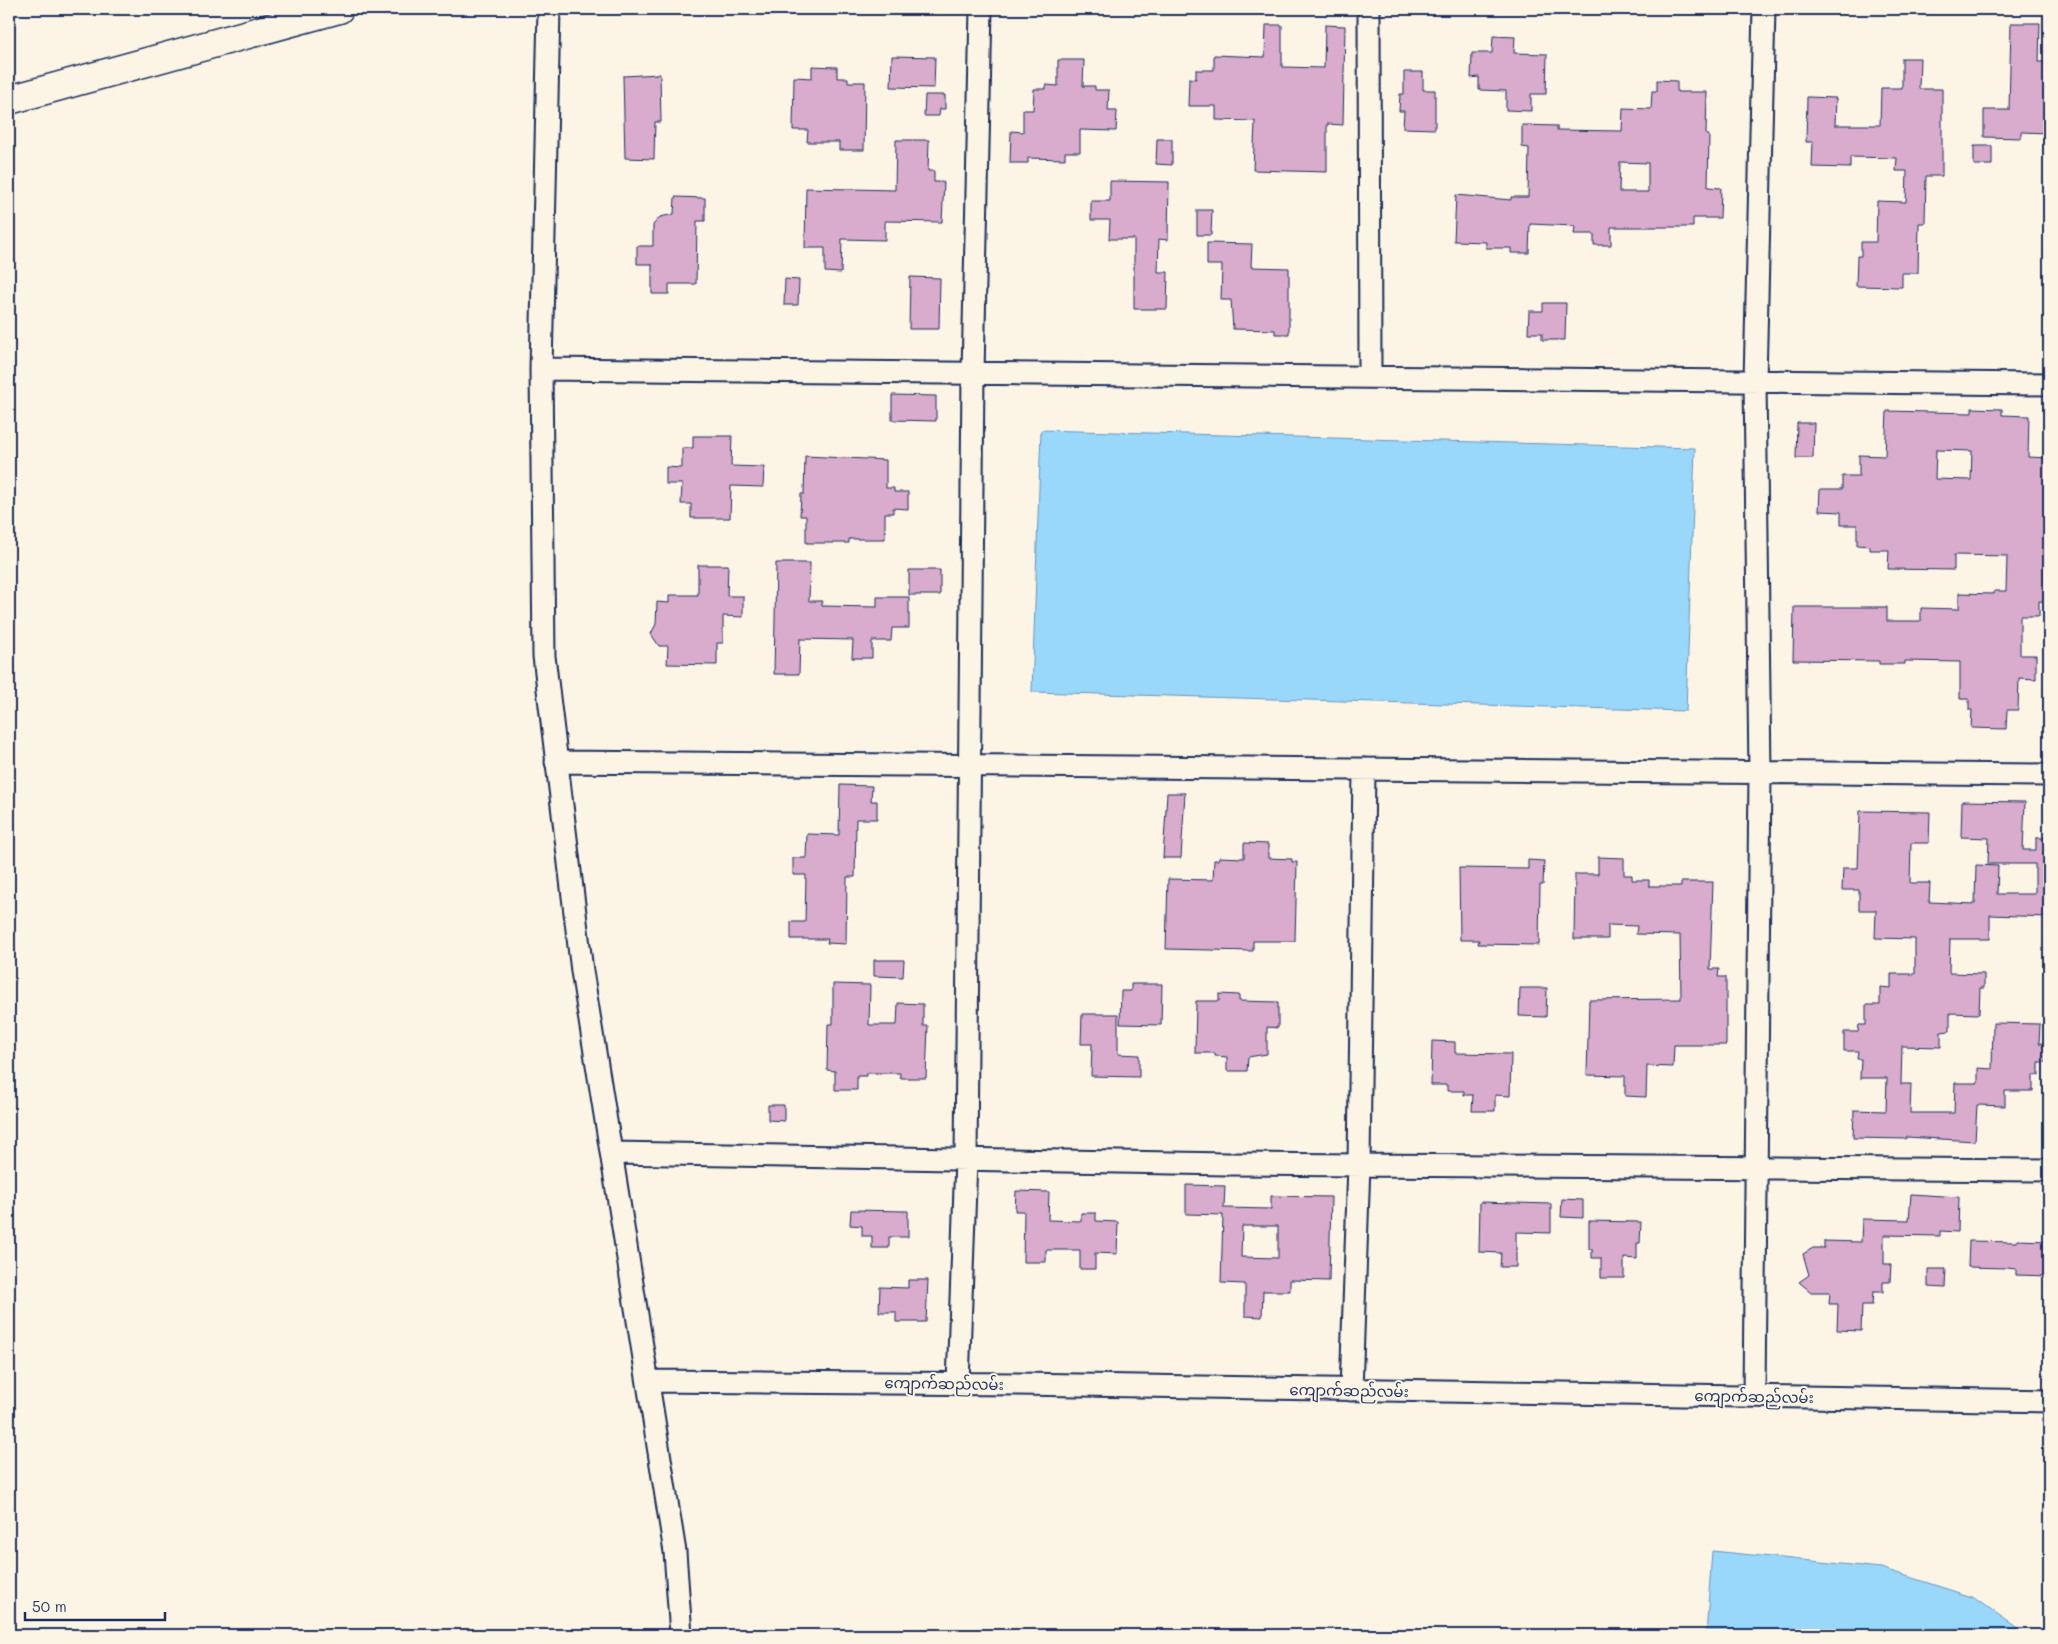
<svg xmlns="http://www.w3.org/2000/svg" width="2058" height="1644" font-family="Mali,'Noto Sans Myanmar',sans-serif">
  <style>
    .water { fill: #9ad8fb; stroke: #6794bc }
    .building { fill: #d9abcc; stroke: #1b2f5e; fill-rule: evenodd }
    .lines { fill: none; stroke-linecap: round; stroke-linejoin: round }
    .street-casing { stroke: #1b2f5e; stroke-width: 25 }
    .secondary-casing { stroke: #1b2f5e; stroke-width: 31 }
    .street { stroke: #fcf5e5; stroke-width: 21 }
    .secondary { stroke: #fcf5e5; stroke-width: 28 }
    .labels { text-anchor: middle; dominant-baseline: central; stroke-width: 4; stroke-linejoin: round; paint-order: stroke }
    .street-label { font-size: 15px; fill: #1b2f5e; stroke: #fcf5e5 }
  </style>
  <rect width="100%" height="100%" fill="#fcf5e5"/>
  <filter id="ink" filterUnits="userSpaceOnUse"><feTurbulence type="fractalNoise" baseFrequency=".02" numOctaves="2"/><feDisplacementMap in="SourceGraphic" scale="10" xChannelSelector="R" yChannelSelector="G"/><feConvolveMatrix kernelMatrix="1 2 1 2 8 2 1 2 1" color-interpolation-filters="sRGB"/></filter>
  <g filter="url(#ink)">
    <path class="water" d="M1041,430L1695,448L1686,711L1032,692Z
      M1712,1551L1881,1568L1975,1598L2027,1635H1706Z"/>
    <path class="building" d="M2011,23H2040L2039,62H2049V133L2021,132V138L1984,137V110H2009Z
      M1266,25H1282V67L1324,68L1325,25L1345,26L1343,125L1327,124V172L1253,170L1255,121L1216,120V106H1188L1189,78L1196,79V70H1214V55L1265,57Z
      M1493,36L1515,37L1514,53L1547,54L1546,94H1531V111L1506,110V91L1479,90V77L1471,78L1472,53H1492Z
      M892,56L935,57L934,88L891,87Z
      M1902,58H1920L1919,89H1942V176H1926L1925,223H1919L1918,273H1902V287L1856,286L1857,256H1861V242H1876L1877,201L1906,202L1907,171H1896L1897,158L1850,157V168L1812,167L1813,142H1806L1807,97L1836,98L1835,125H1880L1881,88H1902Z
      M1058,60H1084L1083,86H1095V90H1109L1108,111H1117L1116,131L1080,130V152H1065V159L1028,158V163H1010L1011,131L1023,132V110H1033L1034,89H1046V85L1058,86Z
      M812,66L837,67V78H848V82H865L864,150H839V142H807L808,130H793L794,77L812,78Z
      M1404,72H1423V90H1435V129L1403,128L1404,111H1399L1400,94H1404Z
      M660,74L661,122H655L654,159L625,158L623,76Z
      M1657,80L1677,81V92H1707L1706,135H1709L1708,187L1721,188L1720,218H1693V227H1611V245H1594V234H1574L1575,226L1530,224L1529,253H1511V248H1486V242L1454,241L1456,195L1511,200V197H1528L1529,148L1522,147V125L1557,126V130L1622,131L1623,108L1651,109L1652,91H1657ZM1620,162L1648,163V192H1619Z
      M925,95H945V109H940L939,116H924Z
      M1157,139H1172V165L1156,164Z
      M896,140H929L928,171H934V182H944L942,222L885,221V240L842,239L841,273L825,272V248H805L806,188L895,190Z
      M1974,146H1992V165H1974Z
      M1110,181L1169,182L1168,240L1159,239L1158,272H1168L1167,309H1134V239H1109L1110,220H1091V201H1110Z
      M675,197L705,198V221H697L696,284H669V294H652V264H637V246H653V225L660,217L674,214Z
      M1197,210H1212L1211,235H1197Z
      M1207,243L1252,244L1251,267L1289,268V334H1275V330L1233,329L1231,300H1221L1222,265H1207Z
      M910,277L940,278L939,329H909Z
      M785,279L799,280L798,305H784Z
      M1543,303H1566L1565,340H1542V333H1528L1529,311H1543Z
      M892,395L936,396V421L892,420Z
      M1972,408L2002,409V415L2029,416L2028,457L2049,458V552H2046L2045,580H2049V602L2039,601V616H2020V655H2036V679L2019,678L2018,710H2007L2006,729L1971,728L1972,710H1969V699H1960V662L1905,661V664H1879V661L1793,660L1794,607H1887V621H1921V608L1959,609V593L1994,594V591H2006L2007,556L1954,555V570L1888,569L1889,550H1870V546L1857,545V525H1841V512L1819,511L1820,489H1842V476H1859V455L1885,456L1887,411L1972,413ZM1936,450L1972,451L1971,480L1935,479Z
      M1797,423H1814L1813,458H1796Z
      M693,436H732L731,466L764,467L763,487L731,486L730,518H691V504H681L682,484H666V467L682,468V448H693Z
      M805,456L886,460V488H894V492H908V509L893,508V513H885V539H849V543H806V516H800L801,494H804Z
      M776,563H810L809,601H822V606L877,607V597H909V628H892L891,641H872V658H852L853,640L800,639L799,674H774Z
      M698,565H728L727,596H743V617L723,616V643H717V665L667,664L668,646H659L651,634L656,624L657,602L669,603V595H698Z
      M909,570H940V595H909Z
      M840,785L872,786L871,801H877V819H856L855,877H847L846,944L827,943L828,939H791V922H805L806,875H793V858H806L807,834L839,835Z
      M1167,793H1185L1181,858H1163Z
      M1962,801L2025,802L2023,850H2036V838H2049V917L1990,915V939H1950L1949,973L1984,974V988H1980L1979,1014L1950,1013V1031L1941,1032V1047L1902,1046L1901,1084H1911L1910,1113H1954L1955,1083H1978V1068L1992,1069L1993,1023L2040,1024L2039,1043L2049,1044V1062H2039V1075H2033V1091H2005V1106L1977,1105L1975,1141L1906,1137V1139L1853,1138L1854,1110L1886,1111L1887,1078H1860L1861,1059H1857L1858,1051H1844V1032H1858L1859,1025H1866V1005H1880V987L1891,988V974H1915V939L1875,938L1876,910H1859V890H1842L1843,868H1858L1860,811L1930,812L1929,843H1911L1910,883H1930L1929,902L1975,904L1976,865L1998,866L1997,894H2035V864H1988L1989,838L1961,837Z
      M1244,843L1268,844V858L1292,859V862H1297L1295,941H1253V951L1166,949L1168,879L1213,880L1214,860H1218L1219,857L1244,858Z
      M1598,857L1624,858V875H1632V880H1649V886H1681V882H1713L1710,969H1719L1718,977H1726V1045H1674L1673,1067L1647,1066L1646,1097L1625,1096V1076L1587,1075L1589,1000L1681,999L1680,935L1636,934L1637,926L1608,925V939H1574L1575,874H1598Z
      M1528,860L1544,861L1543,885H1540L1539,945L1478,944L1479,940H1460L1459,868L1528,869Z
      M874,960H904L903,977L874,976Z
      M833,984L870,985L869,1025H897L898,1003L923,1004V1026H928L926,1078H900V1073H866V1076H857V1090H835V1071L827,1070L828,1024H833Z
      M1131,984H1162L1161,1025L1120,1024L1121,991H1131Z
      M1520,988H1547L1546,1017L1519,1016Z
      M1219,994L1239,995V1001L1278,1002V1028L1267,1027V1054L1248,1057L1247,1071H1227V1057L1215,1056V1053H1195L1196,1001H1219Z
      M1082,1014H1118V1054L1139,1055V1077L1091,1076L1092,1044H1081Z
      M1432,1041L1455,1042V1053L1511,1054L1510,1096L1495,1095V1111H1472L1473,1095H1464V1091H1447V1085H1431Z
      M768,1105H784V1121L768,1120Z
      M1186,1185L1225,1186L1224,1208L1271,1209V1196L1331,1197L1329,1281L1290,1280V1291H1263L1262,1317L1245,1316V1284L1221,1283L1223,1215L1186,1214ZM1242,1226H1278V1258L1241,1257Z
      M1016,1191L1049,1192L1048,1220L1081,1221V1213H1096V1221L1118,1222L1117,1254L1095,1253V1269H1080V1250H1046V1262H1023L1024,1211H1015Z
      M1911,1194L1959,1197L1958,1232L1940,1231V1236L1884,1235V1264H1891L1890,1282H1883V1292H1873L1872,1305H1862L1861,1331L1837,1330L1838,1304H1829L1830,1292H1811L1799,1282L1809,1275L1803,1254L1813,1248H1824V1241L1861,1242L1862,1219L1909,1220Z
      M1562,1199L1583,1200V1218L1561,1217Z
      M1480,1202L1551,1204V1233L1516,1232V1267H1500L1501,1253L1479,1252Z
      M851,1210L908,1211V1237H889V1248H872V1236H862V1226L850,1225Z
      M1589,1221L1641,1222L1640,1243H1637V1259L1624,1258V1278H1601V1258H1592V1249H1589Z
      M2017,1240L2049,1241V1276L2016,1275V1269L2007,1268L1968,1267L1969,1241L2017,1242Z
      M1928,1269H1946L1945,1288L1928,1287Z
      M908,1280H928L926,1322H896V1312H879L880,1287L908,1288Z"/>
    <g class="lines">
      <g class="street-casing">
        <path id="street" d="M549,9L541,369L544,656L582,971L675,1552L681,1635
          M1369,9L1370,376
          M541,369L2049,384
          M556,762L2049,775
          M612,1153L1227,1164L2049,1170
          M648,1381L1018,1384L2049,1401
          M958,1384L966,1159L973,373L981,9
          M1351,1390L1359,1165L1364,769
          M1754,1396L1760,772L1755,381L1764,9"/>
      </g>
      <g class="secondary-casing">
        <path id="secondary" d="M9,100L339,9"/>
      </g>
      <use href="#street" class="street"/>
      <use href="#secondary" class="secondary"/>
    </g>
  </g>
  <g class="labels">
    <g class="street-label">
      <text transform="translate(944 1383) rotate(1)">ကျောက်ဆည်လမ်း</text>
      <text transform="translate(1349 1390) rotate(1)">ကျောက်ဆည်လမ်း</text>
      <text transform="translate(1754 1396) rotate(1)">ကျောက်ဆည်လမ်း</text>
    </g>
  </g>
  <rect width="2058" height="1644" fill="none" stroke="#fcf5e5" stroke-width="30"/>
  <rect x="15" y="15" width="2028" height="1614" fill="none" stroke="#1b2f5e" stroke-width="2" filter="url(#ink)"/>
  <path d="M25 1612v8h140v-8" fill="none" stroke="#1b2f5e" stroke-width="2.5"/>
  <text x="32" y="1612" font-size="15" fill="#1b2f5e" stroke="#fcf5e5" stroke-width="4" paint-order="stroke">50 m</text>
</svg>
